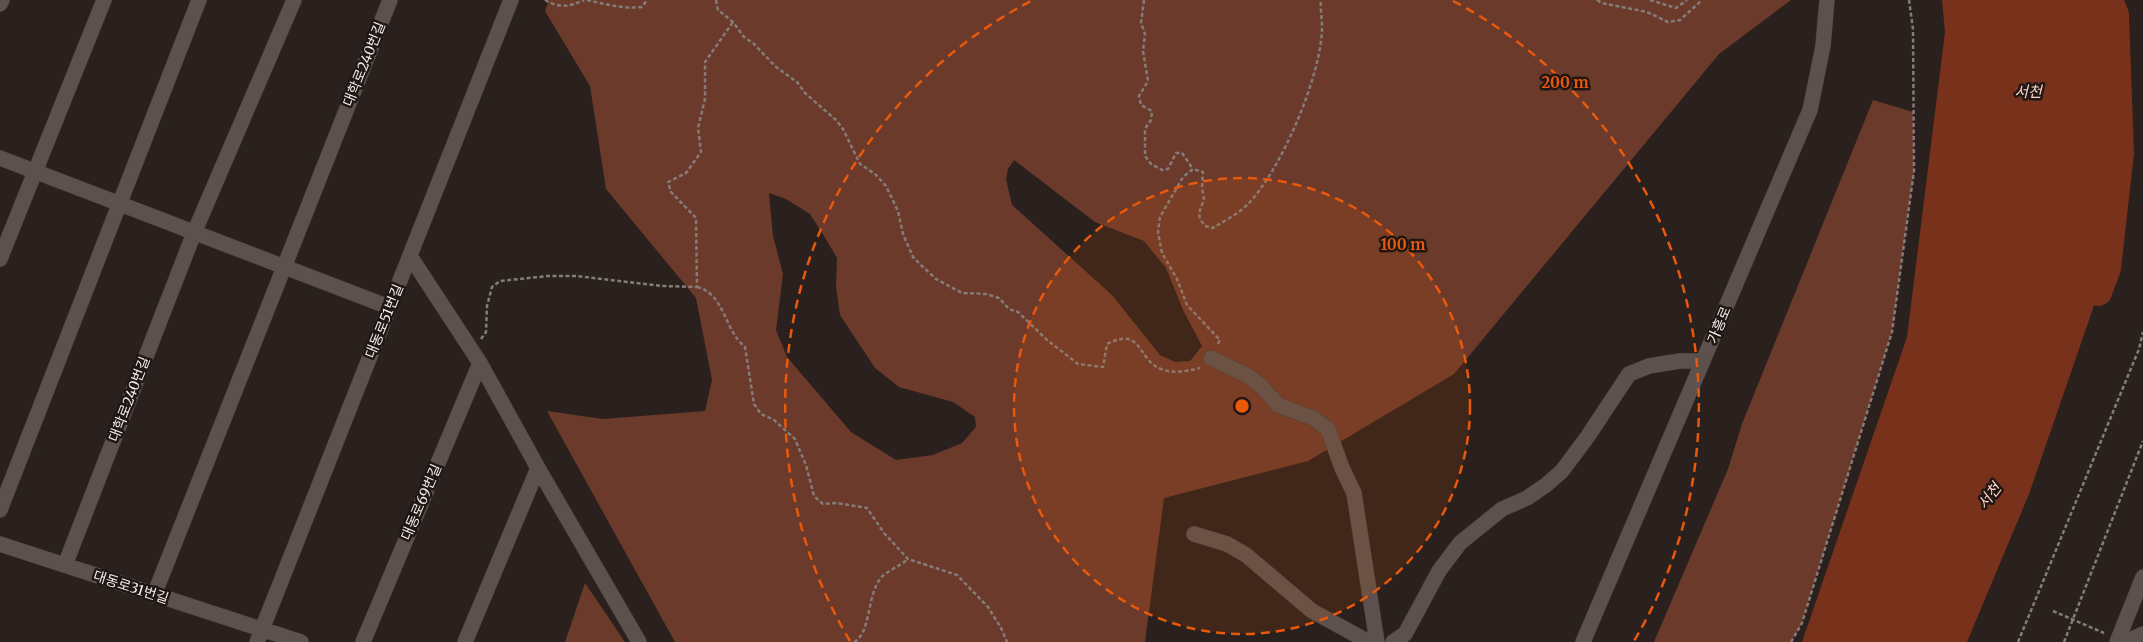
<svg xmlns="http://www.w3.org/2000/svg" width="2143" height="642" font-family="Merriweather,'Noto Sans KR',serif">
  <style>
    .green { fill: #6c3a2b; fill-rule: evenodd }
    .water { fill: #78311a }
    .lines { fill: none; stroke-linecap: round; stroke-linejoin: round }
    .river { stroke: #78311a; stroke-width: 28 }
    .street-casing { stroke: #443c39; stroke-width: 16 }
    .secondary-casing { stroke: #443c39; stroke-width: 16 }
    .path { stroke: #847c79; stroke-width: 2.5; stroke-dasharray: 4 2.5; stroke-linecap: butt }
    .street { stroke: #5c514d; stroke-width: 15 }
    .secondary { stroke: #5c514d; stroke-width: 15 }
    .ring { fill: none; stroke: #e8590c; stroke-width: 2.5; stroke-dasharray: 9 6 }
    .labels { text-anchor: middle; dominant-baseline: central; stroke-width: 5; stroke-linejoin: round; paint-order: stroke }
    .street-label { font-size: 14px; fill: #f3ecea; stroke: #201714 }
    .water-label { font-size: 15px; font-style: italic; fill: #fdd1c3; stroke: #201714 }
    .centre { fill: #e8590c; stroke: #201714; stroke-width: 2.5 }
    .ring-label { font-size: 15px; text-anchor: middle; font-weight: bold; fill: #e8590c; stroke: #201714; stroke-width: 5; stroke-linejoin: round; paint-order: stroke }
  </style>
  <rect width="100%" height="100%" fill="#2a201d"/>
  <path class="green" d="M549,0H1791L1719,54L1454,374L1308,461L1164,498L1145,642H675L547,411L603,419L705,411L712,380L696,298L606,189L590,86L545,11ZM1014,160L1095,222L1144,241L1166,268L1183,310L1202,346L1190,361L1175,362L1160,355L1112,295L1012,205L1006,179L1008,169ZM769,193L786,199L810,214L824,236L837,258L836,287L840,315L875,368L899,387L953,402L975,417L976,427L962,443L933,455L896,460L851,432L787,357L776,330L783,274L773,236Z
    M1873,100L1913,112L1914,171L1892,332L1802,623L1791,642H1654L1728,469L1742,424Z
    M585,583L625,642H565Z"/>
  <path class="water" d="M1942,0H2112L2115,15L2120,153L2107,268L2029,494L1967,642H1802L1907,337L1945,32Z"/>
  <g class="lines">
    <path class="river" d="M2098,292L2107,268L2120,153L2115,15L2109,0"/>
    <g class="street-casing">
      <path id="street" d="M0,4L2,0
        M0,158L389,307
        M410,256L480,363L538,468L639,642
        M0,259L104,0
        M1211,358L1248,376L1262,387L1278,405L1313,418L1328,429L1342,468L1354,493L1377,642
        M0,510L199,0
        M1194,534L1227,544L1246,555L1312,611L1369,642
        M0,544L301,642
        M65,565L194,233L294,0
        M154,595L390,0
        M257,642L511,0
        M363,642L480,363
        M465,642L538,468
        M1393,642L1405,634L1439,571L1460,543L1502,509L1527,498L1546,485L1562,471L1588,436L1629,374L1649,366L1680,361H1703
        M2117,642L2143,577
        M2125,642L2143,634"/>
    </g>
    <g class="secondary-casing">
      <path id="secondary" d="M1583,642L1810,110L1823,46L1827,0"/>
    </g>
    <path class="path" d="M545,0C559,8 569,7 584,0
      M587,0C605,4 622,9 642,7L647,0
      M716,0L718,10L733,22L744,37L753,43L776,67L797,82L805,93L836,120L843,129L860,164L875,174L886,186L898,211L903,234L913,257L923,267L936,279L962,293L986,294L999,298L1009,309L1018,312L1046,339L1078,364L1103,367L1107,344C1143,326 1137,360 1161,369C1174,374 1187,371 1200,368
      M1144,0L1141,23L1145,34L1143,51L1148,81L1139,96L1141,105L1152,111L1151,120L1145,129V156L1151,164L1162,170L1168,169L1176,153H1182L1193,169
      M1597,0L1602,3L1647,12L1668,22L1680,20L1702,0
      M1650,0L1676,8L1687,0
      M697,287C725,294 724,330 745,347L754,404L761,414L774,420L795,439L806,465L814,496L823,504L837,503L867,508L884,533L908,559L957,575L988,607L1001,628L1007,642
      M481,339L486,332L487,306L492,287L500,281L548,276H577L663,286L697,287L696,218L671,192L668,182L686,173L701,152L698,128L705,99V62L733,22
      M1218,344L1220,340L1187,305L1177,279L1162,253L1158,232L1160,217L1183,177L1193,169L1203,172L1202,187L1204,199L1199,213L1200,219L1205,226L1213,228C1224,221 1238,214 1247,205C1281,171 1322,74 1322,27C1322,18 1320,9 1321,0
      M2053,611L2104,633
      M854,642C871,633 867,596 880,579C885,572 900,566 908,559
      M1791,642L1802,623L1892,332L1914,171L1913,29L1909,0
      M2018,642L2139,349L2143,332
      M2064,642L2143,441"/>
    <use href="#street" class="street"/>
    <use href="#secondary" class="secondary"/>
  </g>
  <circle cx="1242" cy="406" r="228" fill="#e8590c" fill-opacity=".12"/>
  <g class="ring">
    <circle cx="1242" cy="406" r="228"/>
    <path d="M850 641A457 457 0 0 1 1031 1M1453 1A457 457 0 0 1 1634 641"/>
  </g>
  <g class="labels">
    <g class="street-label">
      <text transform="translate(364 64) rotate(-68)">대학로240번길</text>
      <text transform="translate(384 321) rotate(-68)">대동로51번길</text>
      <text transform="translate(1719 325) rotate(-67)">가흥로</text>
      <text transform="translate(129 399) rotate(-69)">대학로240번길</text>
      <text transform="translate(421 502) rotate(-67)">대동로69번길</text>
      <text transform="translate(131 587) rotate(18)">대동로31번길</text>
    </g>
    <g class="water-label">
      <text x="2028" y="91">서천</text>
      <text transform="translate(1989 496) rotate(-53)">서천</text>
    </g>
  </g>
  <circle cx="1242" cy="406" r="8" class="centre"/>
  <g class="ring-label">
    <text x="1565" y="88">200 m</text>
    <text x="1403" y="250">100 m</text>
  </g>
</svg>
